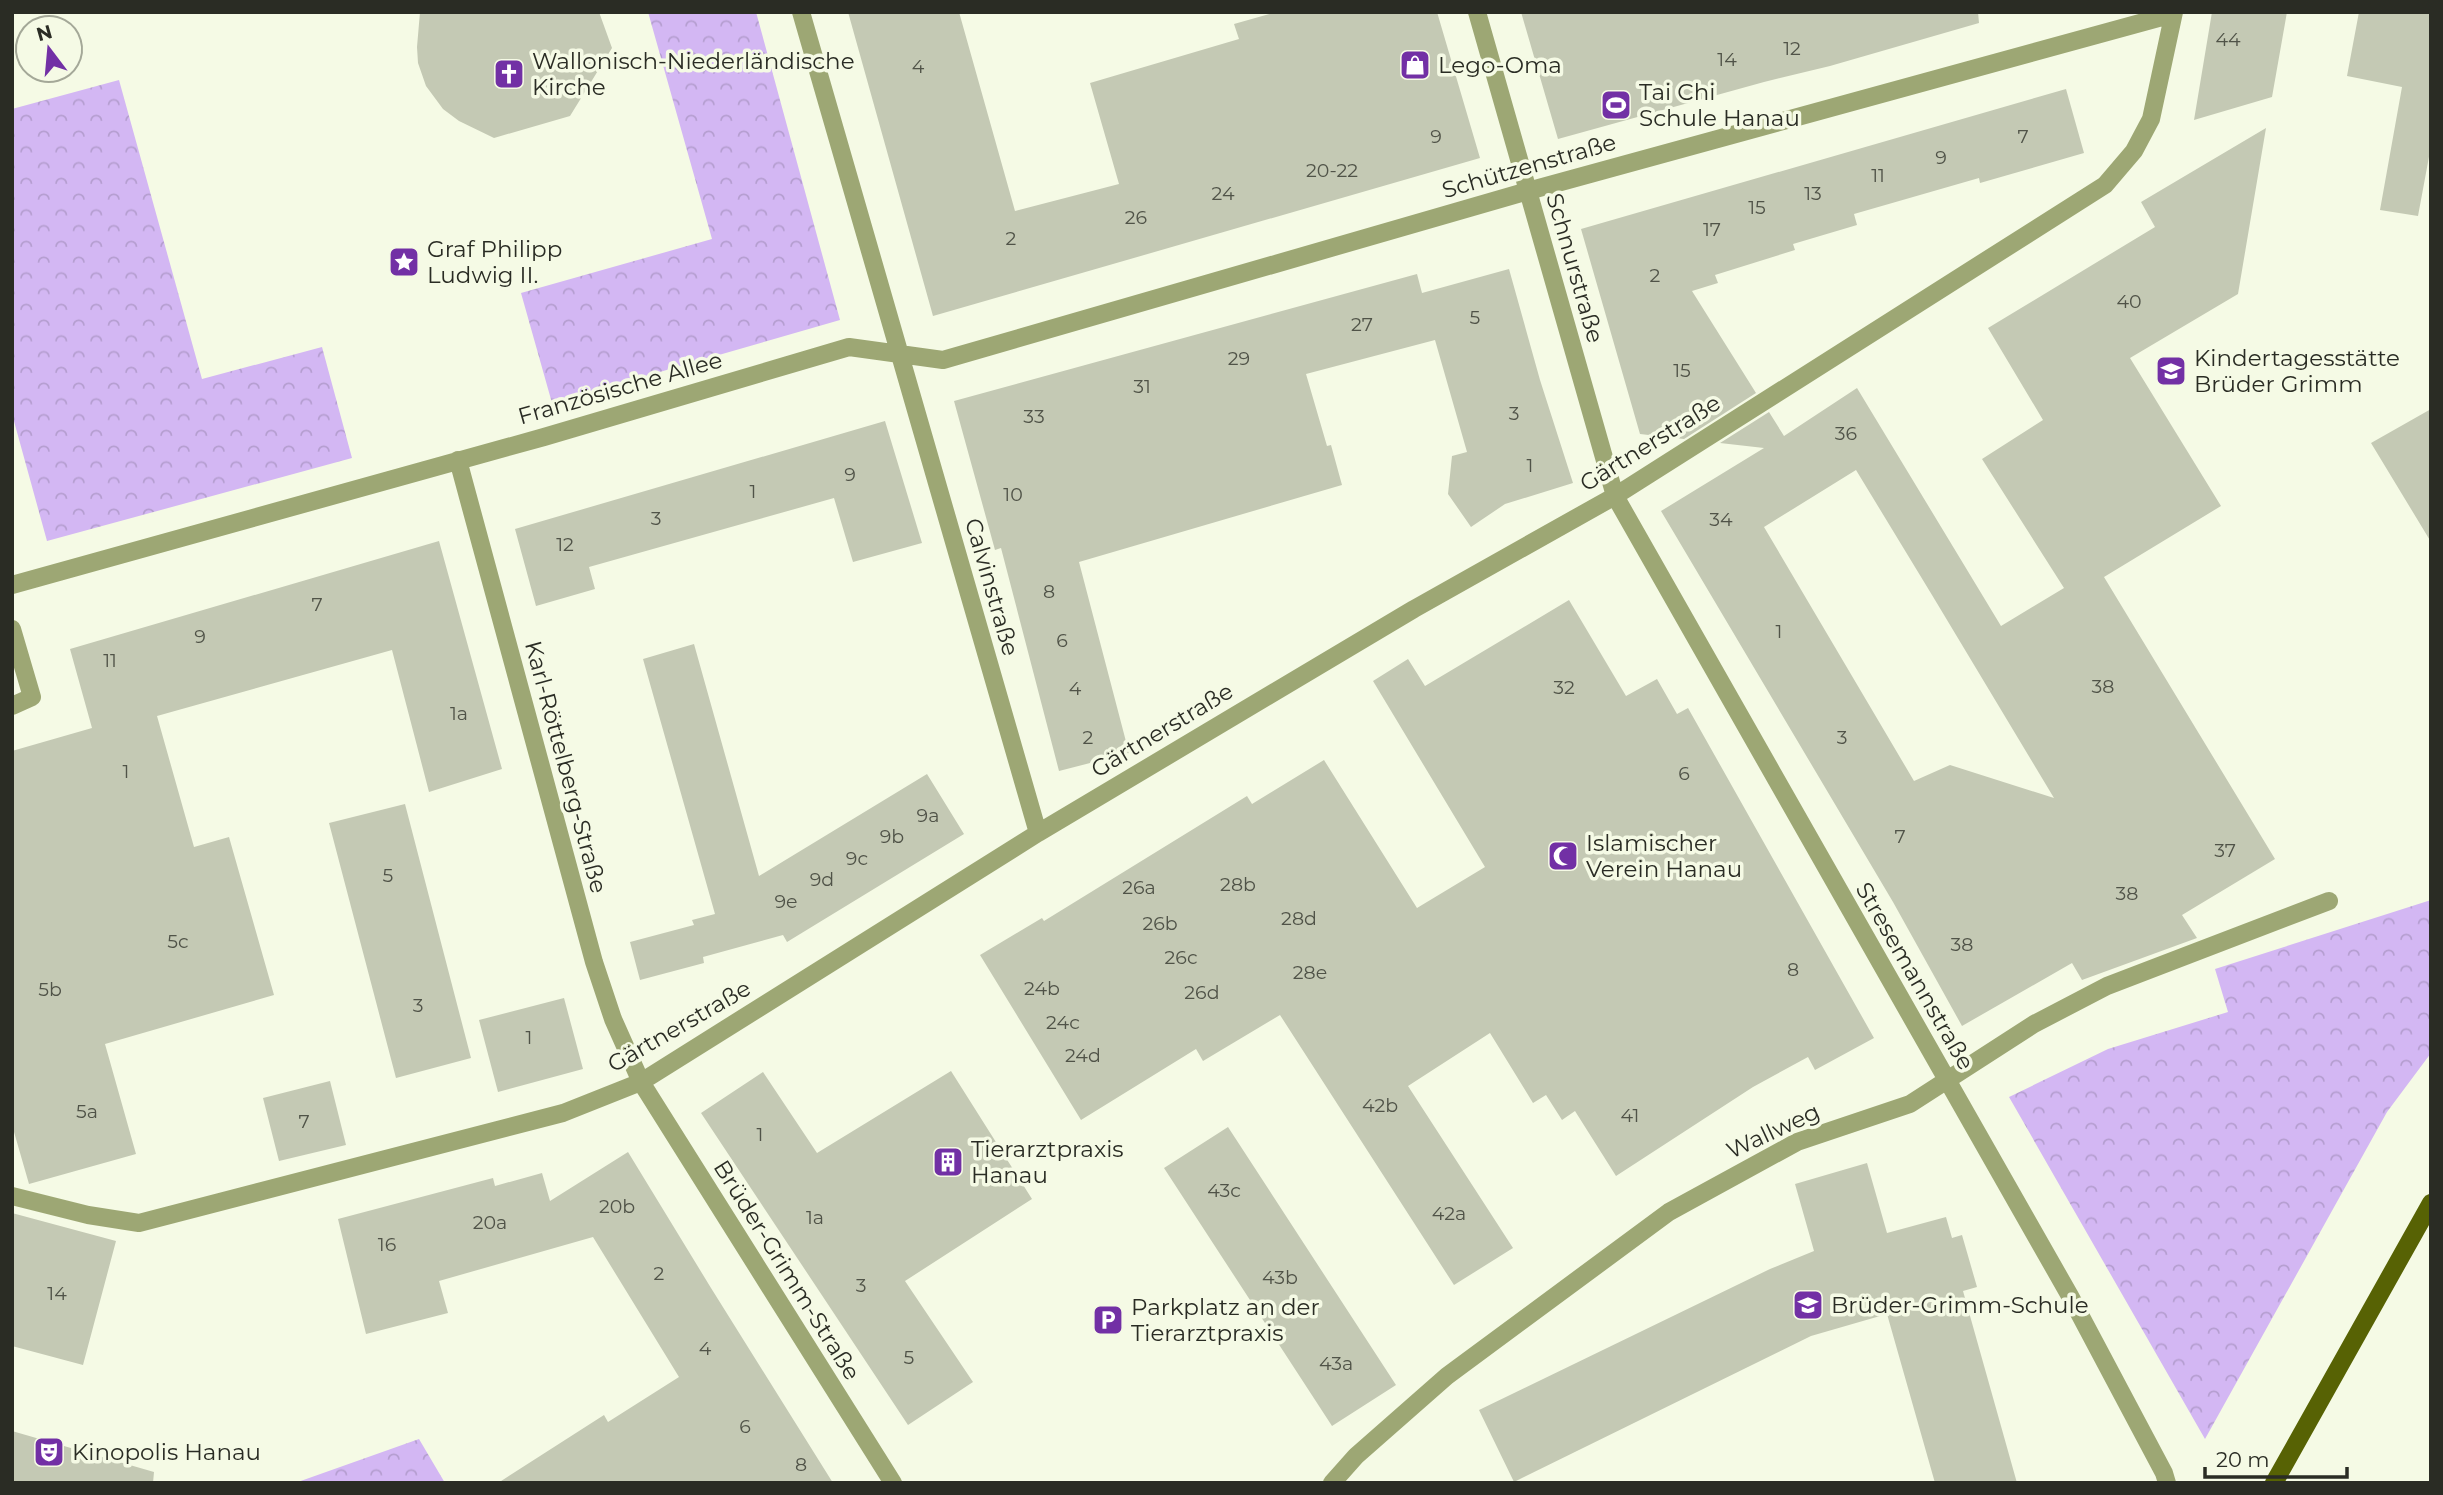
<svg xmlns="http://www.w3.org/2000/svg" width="2443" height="1495" font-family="Montserrat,sans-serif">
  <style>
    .park { fill: url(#park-crowns) }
    .building { fill: #c4c9b4; fill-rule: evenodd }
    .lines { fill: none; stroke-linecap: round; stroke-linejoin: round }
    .minor { stroke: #9da774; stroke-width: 18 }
    .major { stroke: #576204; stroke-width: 18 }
    .labels { text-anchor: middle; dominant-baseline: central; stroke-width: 7; stroke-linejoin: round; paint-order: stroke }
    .number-label { font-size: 19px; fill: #505348 }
    .poi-label { font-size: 23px; fill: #2a2c24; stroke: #f5fae5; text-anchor: start }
    .street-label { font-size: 23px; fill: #2a2c24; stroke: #f5fae5 }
  </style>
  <defs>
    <pattern id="park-crowns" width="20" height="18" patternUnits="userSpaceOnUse" patternTransform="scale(1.75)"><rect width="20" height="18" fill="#d3b7f3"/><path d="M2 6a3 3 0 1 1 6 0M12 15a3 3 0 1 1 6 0" fill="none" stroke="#b59ed0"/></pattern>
  </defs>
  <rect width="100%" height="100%" fill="#f5fae5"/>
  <path class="park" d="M648,12H756L840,320L552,403L521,293L712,239Z
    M119,80L202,379L322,347L352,458L47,541L12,414V109Z
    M2431,900V1053L2387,1112L2205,1439L2009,1097L2108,1049L2228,1012L2215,969Z
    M419,1439L445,1483H295Z"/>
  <path class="building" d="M420,12H599L612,48L570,116L494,138L459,121L443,109L426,86L418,63L417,47Z
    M848,12H959L1015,211L1119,184L1090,83L1239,39L1234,24L1276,12H1437L1480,158L933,316Z
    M1521,12H1978L1979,23L1830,66L1764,82L1558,139Z
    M2212,12H2287L2272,97L2194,120Z
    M2359,12H2431V146L2418,216L2380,210L2402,87L2347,76Z
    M2066,89L2084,153L1980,183L1979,178L1854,214L1857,225L1793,244L1795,250L1715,275L1718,283L1692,291L1756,393L1684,439L1640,434L1581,229Z
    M2266,128L2238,294L2130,358L2221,506L2104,577L2275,859L2182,915L2197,938L2082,980L2072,963L1962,1026L1893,902L1661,511L1764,448L1720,443L1769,412L1784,436L1857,388L2001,626L2064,588L1982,459L2043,420L1988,328L2155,227L2141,202ZM1856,470L1932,595L2054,798L1950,765L1914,781L1764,527Z
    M1509,269L1540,380L1573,483L1505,504L1471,527L1448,494L1452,456L1467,452L1435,340L1306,374L1327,446L1331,445L1342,485L1079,562L1129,753L1059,771L1001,548L995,550L954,401L1417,274L1422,293Z
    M2431,409V542L2371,443Z
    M885,421L922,543L853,562L834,498L589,567L595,589L536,606L515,529Z
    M439,541L502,769L429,792L392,650L157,716L194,847L229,837L274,995L105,1044L136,1154L29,1184L12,1125V751L92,728L70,649Z
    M1569,600L1626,696L1657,679L1677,714L1688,708L1874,1038L1815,1070L1808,1057L1753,1087L1616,1176L1575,1111L1562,1120L1546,1095L1533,1103L1490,1033L1408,1086L1513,1248L1454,1285L1280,1015L1203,1061L1196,1049L1081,1120L980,955L1042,918L1044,921L1247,796L1252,804L1324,760L1417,908L1485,867L1373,681L1408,659L1425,686Z
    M694,644L759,876L927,774L964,834L787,942L783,935L703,957L704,963L640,980L630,942L694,925L692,920L715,914L643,659Z
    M405,804L471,1058L396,1078L329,823Z
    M564,998L583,1069L498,1092L479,1020Z
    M951,1071L1032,1199L905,1281L973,1382L908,1425L701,1113L763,1072L817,1153Z
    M330,1081L346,1145L279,1161L263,1098Z
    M1228,1127L1396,1385L1332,1426L1164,1168Z
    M628,1152L711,1288L833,1483H498L604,1415L608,1422L679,1377L593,1237L439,1281L448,1313L366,1334L338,1219L493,1178L495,1186L542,1173L550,1201Z
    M1867,1163L1887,1233L1946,1217L1952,1238L1962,1235L1977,1287L1963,1291L2017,1483H1935L1887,1314L1811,1336L1514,1482L1479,1410L1770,1269L1814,1251L1795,1184Z
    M12,1213L116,1241L83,1365L12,1346Z
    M12,1431L154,1472L153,1483H12Z"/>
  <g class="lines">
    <path class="minor" d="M801,12L1038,833
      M1477,12L1615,496L2070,1296L2164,1473L2167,1483
      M458,460L594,962L613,1019L641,1082L893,1483
      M12,585L544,437L849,347L943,360L1528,191L2173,14
      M12,629L32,697L12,706
      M12,1196L88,1215L139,1223L563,1113L641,1082L1038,833L1414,609L1615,496L2105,185L2134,151L2151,119L2174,12
      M1332,1483L1356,1456L1447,1376L1669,1212L1797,1142L1910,1104L2034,1024L2107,986L2329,901"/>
    <path class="major" d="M2274,1483L2431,1203"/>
  </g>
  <defs>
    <g id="shop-square" transform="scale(1.575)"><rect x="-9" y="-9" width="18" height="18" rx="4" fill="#7230a5" stroke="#f5fae5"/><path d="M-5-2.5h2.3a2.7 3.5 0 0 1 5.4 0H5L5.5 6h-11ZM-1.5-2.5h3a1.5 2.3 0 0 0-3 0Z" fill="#fff"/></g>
    <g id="church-square" transform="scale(1.575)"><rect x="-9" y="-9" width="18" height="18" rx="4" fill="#7230a5" stroke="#f5fae5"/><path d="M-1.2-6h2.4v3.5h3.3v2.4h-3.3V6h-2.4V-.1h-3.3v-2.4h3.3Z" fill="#fff"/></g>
    <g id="stadium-square" transform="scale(1.575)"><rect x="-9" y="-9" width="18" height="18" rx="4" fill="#7230a5" stroke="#f5fae5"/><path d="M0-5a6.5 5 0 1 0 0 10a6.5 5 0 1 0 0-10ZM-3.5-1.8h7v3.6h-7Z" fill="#fff"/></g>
    <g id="sight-square" transform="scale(1.575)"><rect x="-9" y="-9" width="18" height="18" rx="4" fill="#7230a5" stroke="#f5fae5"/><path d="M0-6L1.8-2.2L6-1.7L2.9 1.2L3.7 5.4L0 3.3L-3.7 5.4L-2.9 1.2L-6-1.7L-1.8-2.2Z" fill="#fff"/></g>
    <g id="school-square" transform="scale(1.575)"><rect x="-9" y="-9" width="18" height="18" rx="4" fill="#7230a5" stroke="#f5fae5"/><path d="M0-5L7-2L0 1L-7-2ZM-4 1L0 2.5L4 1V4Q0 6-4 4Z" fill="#fff"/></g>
    <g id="mosque-square" transform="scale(1.575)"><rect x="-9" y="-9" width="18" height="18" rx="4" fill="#7230a5" stroke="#f5fae5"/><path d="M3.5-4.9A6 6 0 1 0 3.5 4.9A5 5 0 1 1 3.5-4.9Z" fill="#fff"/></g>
    <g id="building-square" transform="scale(1.575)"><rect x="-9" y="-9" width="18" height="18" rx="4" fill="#7230a5" stroke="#f5fae5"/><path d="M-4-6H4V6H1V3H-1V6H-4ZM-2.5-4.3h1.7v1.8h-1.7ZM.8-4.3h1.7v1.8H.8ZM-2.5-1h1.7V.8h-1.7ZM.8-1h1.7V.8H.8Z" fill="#fff"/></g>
    <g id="parking-square" transform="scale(1.575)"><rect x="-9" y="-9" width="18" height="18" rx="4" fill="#7230a5" stroke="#f5fae5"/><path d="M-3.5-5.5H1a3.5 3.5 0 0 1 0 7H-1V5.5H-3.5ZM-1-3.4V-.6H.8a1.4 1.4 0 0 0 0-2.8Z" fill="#fff"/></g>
    <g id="theatre-square" transform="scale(1.575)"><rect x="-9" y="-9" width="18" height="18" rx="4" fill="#7230a5" stroke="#f5fae5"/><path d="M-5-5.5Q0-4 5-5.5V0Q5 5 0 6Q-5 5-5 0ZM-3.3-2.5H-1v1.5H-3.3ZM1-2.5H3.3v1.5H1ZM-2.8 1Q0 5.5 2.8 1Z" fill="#fff"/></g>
  </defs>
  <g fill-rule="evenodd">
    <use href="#shop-square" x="1415" y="65"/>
    <use href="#church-square" x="509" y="74"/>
    <use href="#stadium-square" x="1616" y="105"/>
    <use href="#sight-square" x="404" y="262"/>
    <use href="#school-square" x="2171" y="371"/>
    <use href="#mosque-square" x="1563" y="856"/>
    <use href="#building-square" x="948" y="1162"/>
    <use href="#school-square" x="1808" y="1305"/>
    <use href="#parking-square" x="1108" y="1320"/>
    <use href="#theatre-square" x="49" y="1452"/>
  </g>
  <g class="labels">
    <g class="number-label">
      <text x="2228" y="39">44</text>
      <text x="1792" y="48">12</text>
      <text x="1727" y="59">14</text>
      <text x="918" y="66">4</text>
      <text x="1436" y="136">9</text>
      <text x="2023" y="136">7</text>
      <text x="1941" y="157">9</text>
      <text x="1332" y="170">20-22</text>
      <text x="1878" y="175">11</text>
      <text x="1223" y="193">24</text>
      <text x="1813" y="193">13</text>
      <text x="1757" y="207">15</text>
      <text x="1136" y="217">26</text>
      <text x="1712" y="229">17</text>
      <text x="1011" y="238">2</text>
      <text x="1655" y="275">2</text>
      <text x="2129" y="301">40</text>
      <text x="1475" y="317">5</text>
      <text x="1362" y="324">27</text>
      <text x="1239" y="358">29</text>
      <text x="1682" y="370">15</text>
      <text x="1142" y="386">31</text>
      <text x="1514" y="413">3</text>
      <text x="1034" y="416">33</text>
      <text x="1846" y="433">36</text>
      <text x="1530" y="465">1</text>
      <text x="850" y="474">9</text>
      <text x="753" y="491">1</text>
      <text x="1013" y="494">10</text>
      <text x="656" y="518">3</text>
      <text x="1721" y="519">34</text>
      <text x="565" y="544">12</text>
      <text x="1049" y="591">8</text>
      <text x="317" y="604">7</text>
      <text x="1779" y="631">1</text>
      <text x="200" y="636">9</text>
      <text x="1062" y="640">6</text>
      <text x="110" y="660">11</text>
      <text x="2103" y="686">38</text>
      <text x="1564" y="687">32</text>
      <text x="1075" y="688">4</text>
      <text x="459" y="713">1a</text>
      <text x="1088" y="737">2</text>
      <text x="1842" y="737">3</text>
      <text x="126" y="771">1</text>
      <text x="1684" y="773">6</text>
      <text x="928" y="815">9a</text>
      <text x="892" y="836">9b</text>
      <text x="1900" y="836">7</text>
      <text x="2225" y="850">37</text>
      <text x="857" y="858">9c</text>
      <text x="388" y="875">5</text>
      <text x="822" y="879">9d</text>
      <text x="1238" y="884">28b</text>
      <text x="1139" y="887">26a</text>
      <text x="2127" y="893">38</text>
      <text x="786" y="901">9e</text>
      <text x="1299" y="918">28d</text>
      <text x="1160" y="923">26b</text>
      <text x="178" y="941">5c</text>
      <text x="1962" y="944">38</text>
      <text x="1181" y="957">26c</text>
      <text x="1793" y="969">8</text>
      <text x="1310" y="972">28e</text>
      <text x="1042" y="988">24b</text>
      <text x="50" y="989">5b</text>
      <text x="1202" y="992">26d</text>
      <text x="418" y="1005">3</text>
      <text x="1063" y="1022">24c</text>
      <text x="529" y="1037">1</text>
      <text x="1083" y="1055">24d</text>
      <text x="1380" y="1105">42b</text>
      <text x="87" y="1111">5a</text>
      <text x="1630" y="1115">41</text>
      <text x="304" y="1121">7</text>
      <text x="760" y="1134">1</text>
      <text x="1224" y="1190">43c</text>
      <text x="617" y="1206">20b</text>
      <text x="1449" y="1213">42a</text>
      <text x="815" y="1217">1a</text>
      <text x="490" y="1222">20a</text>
      <text x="387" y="1244">16</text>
      <text x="659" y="1273">2</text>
      <text x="1280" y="1277">43b</text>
      <text x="861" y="1285">3</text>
      <text x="57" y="1293">14</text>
      <text x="705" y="1348">4</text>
      <text x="909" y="1357">5</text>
      <text x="1336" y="1363">43a</text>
      <text x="745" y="1426">6</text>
      <text x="801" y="1464">8</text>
    </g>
    <g class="poi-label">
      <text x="532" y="61">Wallonisch-Niederländische<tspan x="532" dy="26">Kirche</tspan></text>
      <text x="1438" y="65">Lego-Oma</text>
      <text x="1639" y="92">Tai Chi<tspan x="1639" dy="26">Schule Hanau</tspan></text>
      <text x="427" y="249">Graf Philipp<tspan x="427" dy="26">Ludwig II.</tspan></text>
      <text x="2194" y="358">Kindertagesstätte<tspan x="2194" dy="26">Brüder Grimm</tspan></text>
      <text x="1586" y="843">Islamischer<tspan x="1586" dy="26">Verein Hanau</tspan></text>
      <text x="971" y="1149">Tierarztpraxis<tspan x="971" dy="26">Hanau</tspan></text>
      <text x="1831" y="1305">Brüder-Grimm-Schule</text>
      <text x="1131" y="1307">Parkplatz an der<tspan x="1131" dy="26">Tierarztpraxis</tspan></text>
      <text x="72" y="1452">Kinopolis Hanau</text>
    </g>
    <g class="street-label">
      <text transform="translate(1529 166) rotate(-16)">Schützenstraße</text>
      <text transform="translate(1575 268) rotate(74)">Schnurstraße</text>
      <text transform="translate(620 388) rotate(-16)">Französische Allee</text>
      <text transform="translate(1650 443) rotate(-32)">Gärtnerstraße</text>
      <text transform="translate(992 587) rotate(74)">Calvinstraße</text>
      <text transform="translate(1162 730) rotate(-31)">Gärtnerstraße</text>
      <text transform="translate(566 767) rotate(75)">Karl-Röttelberg-Straße</text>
      <text transform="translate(1915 976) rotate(60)">Stresemannstraße</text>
      <text transform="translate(679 1026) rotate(-30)">Gärtnerstraße</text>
      <text transform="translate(1773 1131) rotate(-25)">Wallweg</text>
      <text transform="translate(787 1270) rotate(58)">Brüder-Grimm-Straße</text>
    </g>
  </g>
  <rect width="2443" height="1495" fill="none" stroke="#2a2c24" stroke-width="28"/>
  <g transform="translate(49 49) rotate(344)"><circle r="33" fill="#f5fae5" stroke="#a4a898" stroke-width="2"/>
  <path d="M0-5L12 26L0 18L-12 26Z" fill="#7230a5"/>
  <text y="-10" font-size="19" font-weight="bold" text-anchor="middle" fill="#2a2c24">N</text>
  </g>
  <path d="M2205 1467v10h142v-10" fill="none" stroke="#2a2c24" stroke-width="3.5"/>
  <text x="2216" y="1467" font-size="21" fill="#2a2c24" stroke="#f5fae5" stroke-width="5" paint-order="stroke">20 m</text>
</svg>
